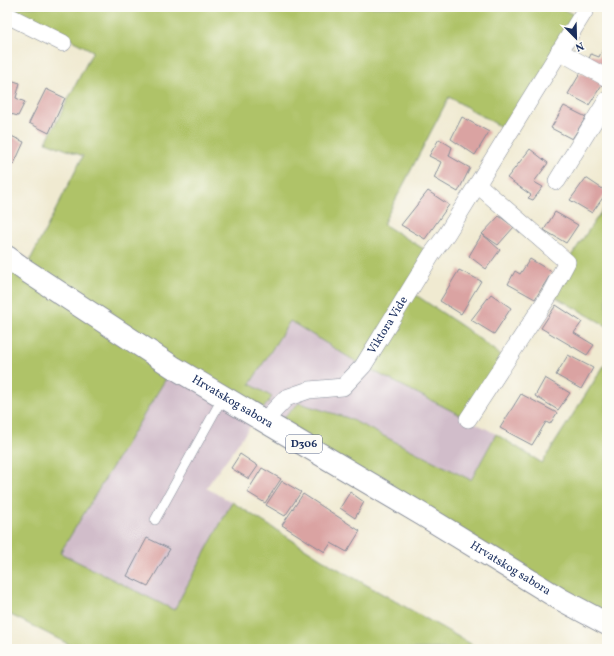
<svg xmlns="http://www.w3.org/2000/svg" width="614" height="656" font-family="Vollkorn,serif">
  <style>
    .industrial { fill: #d1bdca }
    .green { fill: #afc367; stroke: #657962 }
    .building { fill: #daa3a2 }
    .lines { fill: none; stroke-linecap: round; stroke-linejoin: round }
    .lane-casing { stroke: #868c98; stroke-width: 10 }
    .street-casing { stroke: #868c98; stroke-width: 18 }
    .primary-casing { stroke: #868c98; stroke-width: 24 }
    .lane { stroke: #fff; stroke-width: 9 }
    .street { stroke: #fff; stroke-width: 17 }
    .primary { stroke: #fff; stroke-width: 22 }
    .labels { text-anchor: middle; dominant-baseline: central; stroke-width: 3.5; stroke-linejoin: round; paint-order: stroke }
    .shield { fill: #fdfcf7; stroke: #5f6c8c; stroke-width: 1 }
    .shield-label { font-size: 11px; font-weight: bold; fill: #1b2f5e }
    .street-label { font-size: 12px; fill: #1b2f5e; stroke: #fdfcf7 }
  </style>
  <rect width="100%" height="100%" fill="#fdfcf7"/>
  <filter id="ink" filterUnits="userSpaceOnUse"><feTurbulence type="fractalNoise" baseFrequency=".025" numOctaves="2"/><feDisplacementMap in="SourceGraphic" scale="8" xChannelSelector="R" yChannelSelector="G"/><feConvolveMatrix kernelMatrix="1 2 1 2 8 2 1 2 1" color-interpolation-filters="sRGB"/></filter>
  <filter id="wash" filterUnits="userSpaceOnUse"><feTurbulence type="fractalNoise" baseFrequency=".012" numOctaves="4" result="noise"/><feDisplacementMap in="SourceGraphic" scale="16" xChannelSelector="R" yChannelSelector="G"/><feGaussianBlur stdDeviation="0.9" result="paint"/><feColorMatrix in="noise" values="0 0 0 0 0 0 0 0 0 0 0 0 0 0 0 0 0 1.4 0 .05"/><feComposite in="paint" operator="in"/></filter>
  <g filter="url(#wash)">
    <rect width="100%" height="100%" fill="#f0ead1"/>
    <path class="industrial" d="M290,320L363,366L468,419L496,434L471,480L348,418L274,427L257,417L206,488L232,502L174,610L60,553L173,367L250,384Z"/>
    <path class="green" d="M7,7H559L580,18L510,132L449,97L383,224L432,254L410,291L465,328L507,360L468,419L363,366L290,321L250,384L272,397L257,417L173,367L60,553L174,610L232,502L333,566L480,649H78L7,613V410L10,398L7,397V257L25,270L83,156L46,142L93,51Z
      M607,203V326L550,294L567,262Z
      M607,361V624L274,427L299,403L348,418L471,480L496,434L542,463Z"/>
    <g id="blocks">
      <path class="building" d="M607,40V68L606,70L588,61L591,54L599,57Z
        M581,72L603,83L589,105L568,94Z
        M7,79L20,83L16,98L25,102L18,116L7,113Z
        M46,89L65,98L49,133L29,123Z
        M564,106L586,117L572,139L551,128Z
        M462,117L489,132L475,155L451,139Z
        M7,134L24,142L14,164L7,160Z
        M439,139L452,147L449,156L470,168L458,192L434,178L441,162L429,156Z
        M530,149L548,163L534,182L543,187L533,200L528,198L531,195L507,178Z
        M586,178L607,192L592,213L570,200Z
        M428,191L449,205L425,239L401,225Z
        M555,212L578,225L566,243L544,230Z
        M499,216L514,227L498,245L482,234L500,250L486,269L469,256L482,234Z
        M530,259L552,272L535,299L508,284L515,271L520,274Z
        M459,270L481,281L461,314L440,301Z
        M491,294L511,308L494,334L471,320Z
        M556,305L582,322L574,333L594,345L587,355L541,328Z
        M568,355L593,368L581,389L556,375Z
        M545,378L570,393L558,410L535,396Z
        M521,394L557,413L550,424L546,422L532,445L500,428Z
        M240,454L258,466L249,479L231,468Z
        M262,468L281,479L265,503L247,492Z
        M282,481L301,492L285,516L266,505Z
        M350,492L364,502L355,518L340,508Z
        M303,494L360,531L347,552L331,543L325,552L282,525Z
        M147,538L170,549L148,586L127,576Z"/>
    </g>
  </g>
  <g filter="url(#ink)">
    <use href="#blocks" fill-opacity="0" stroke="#868c98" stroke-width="1"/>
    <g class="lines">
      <g class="lane-casing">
        <path id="lane" d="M155,520L223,397"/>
      </g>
      <g class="street-casing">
        <g id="street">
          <path d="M7,15L63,43"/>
          <path d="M559,51L607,78"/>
          <path d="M557,181L607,100"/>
          <path d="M468,419L550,294L567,262L478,185"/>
          <path id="s1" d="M264,421L286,398L309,390L343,387L363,366L432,254L446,235L587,7"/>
        </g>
      </g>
      <g class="primary-casing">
        <g id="primary">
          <path id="s2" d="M7,257L25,270L173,367L423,515L560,599L607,624"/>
        </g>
      </g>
      <use href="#lane" class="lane"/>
      <use href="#street" class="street"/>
      <use href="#primary" class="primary"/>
    </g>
  </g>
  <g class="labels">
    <rect class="shield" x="286" y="435" width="36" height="18" rx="3"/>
    <g class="shield-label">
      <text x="304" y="444">D306</text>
    </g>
    <g class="street-label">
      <text stroke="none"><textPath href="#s1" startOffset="167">Viktora Vide</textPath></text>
      <text stroke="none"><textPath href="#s2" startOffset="268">Hrvatskog sabora</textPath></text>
      <text stroke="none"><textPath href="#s2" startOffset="592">Hrvatskog sabora</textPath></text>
    </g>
  </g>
  <rect width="614" height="656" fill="none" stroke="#fdfcf7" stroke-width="24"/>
  <g transform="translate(576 38) rotate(157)" stroke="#fdfcf7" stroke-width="3" paint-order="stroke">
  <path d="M0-3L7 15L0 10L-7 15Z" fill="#1b2f5e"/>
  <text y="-6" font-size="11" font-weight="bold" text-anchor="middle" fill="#1b2f5e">N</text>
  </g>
</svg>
